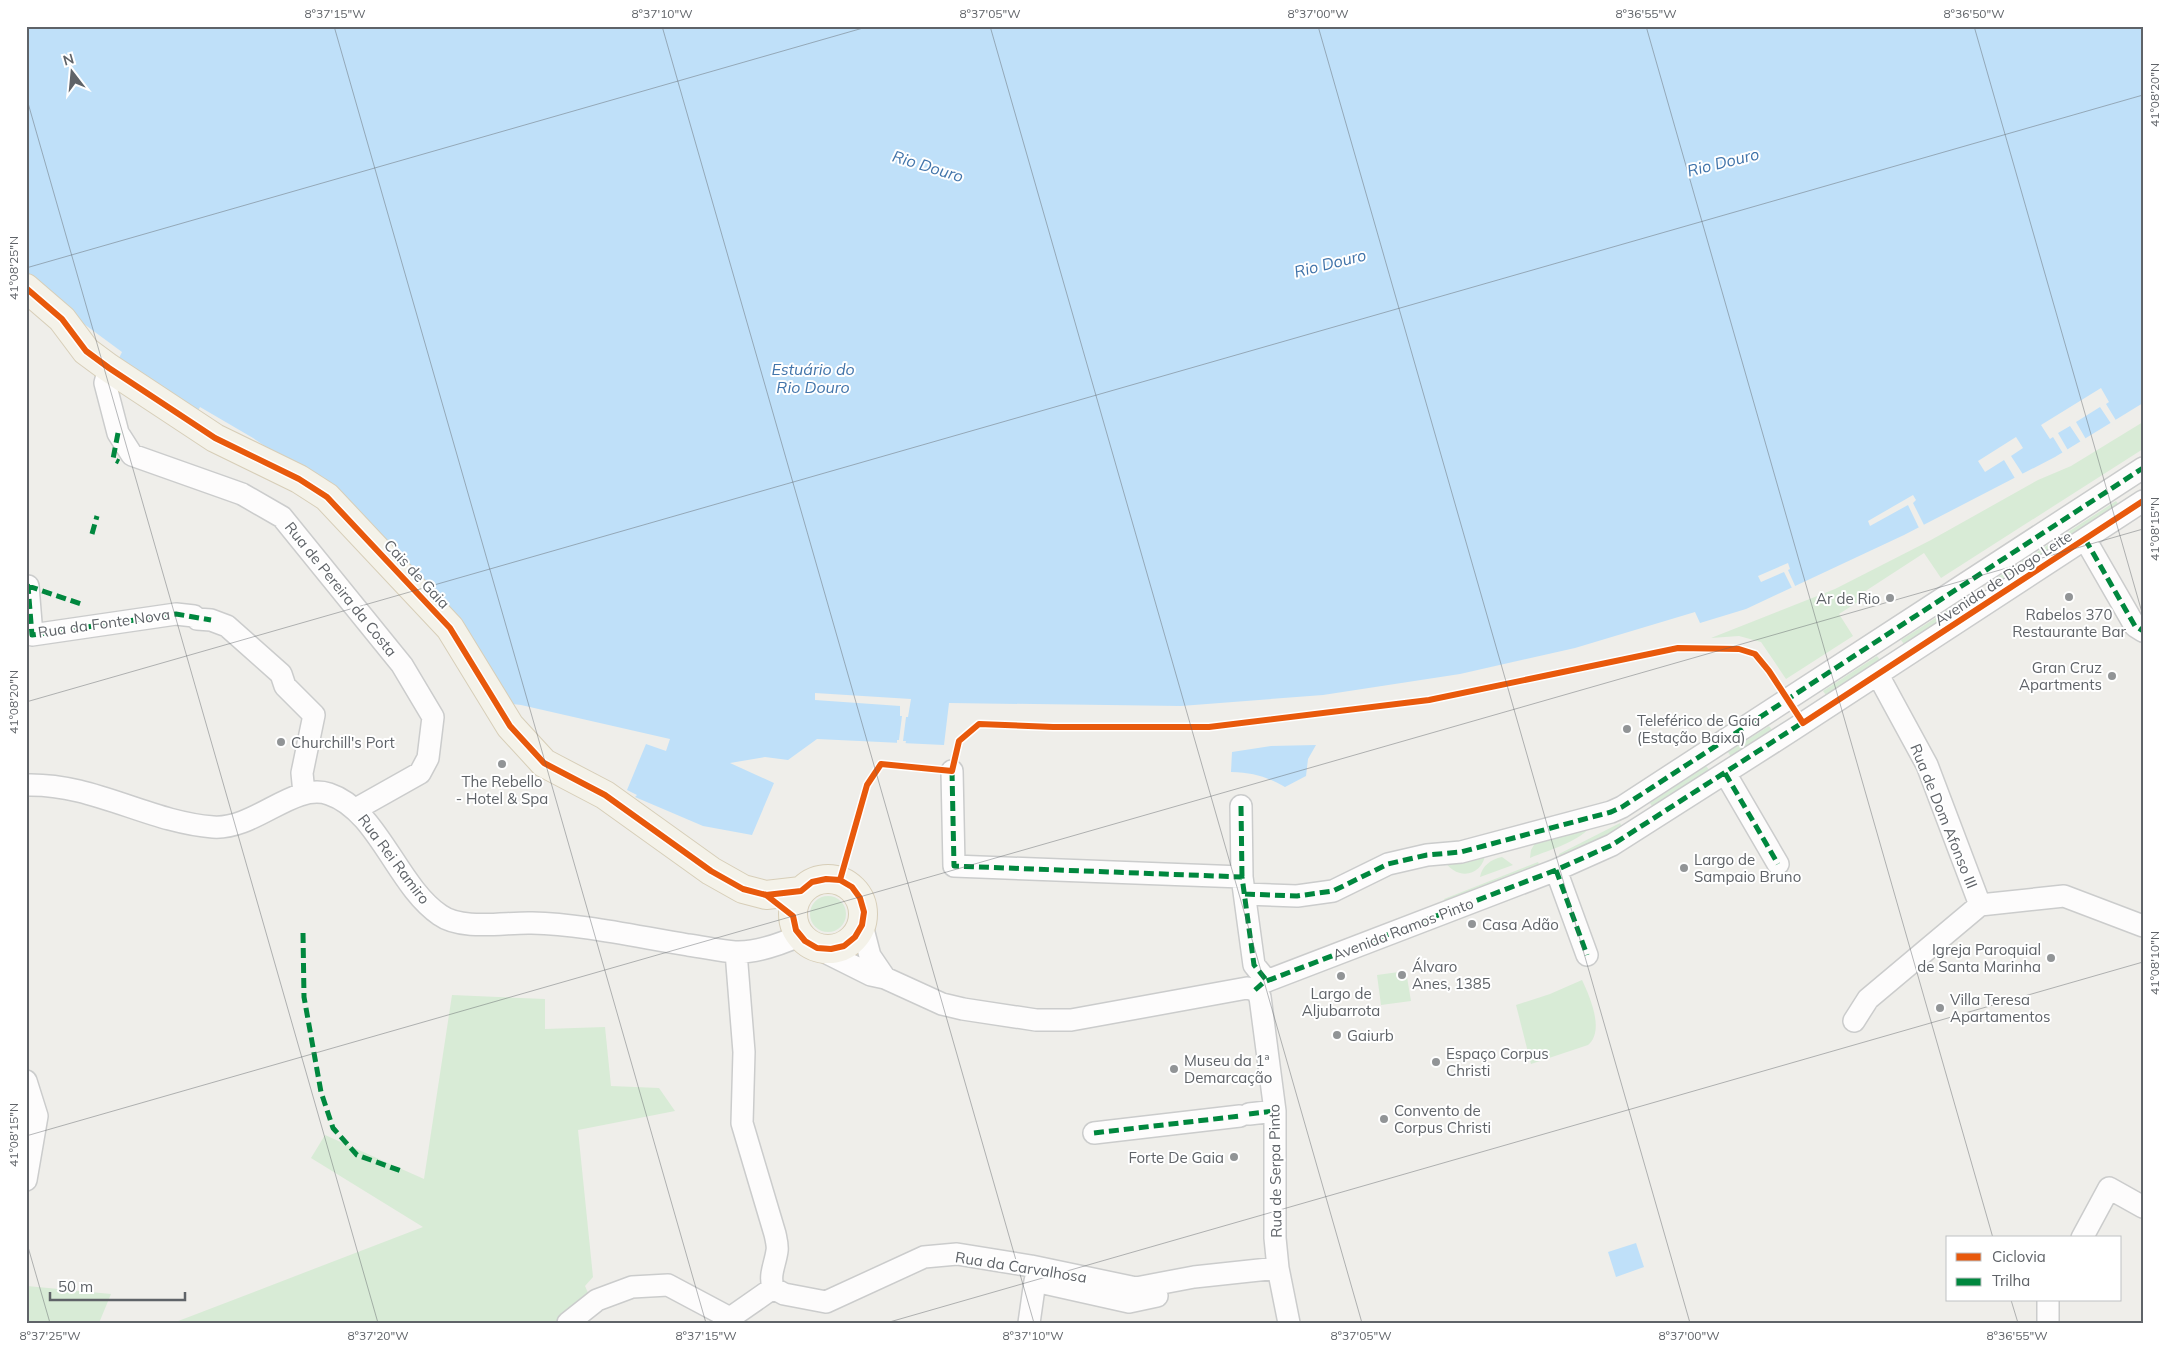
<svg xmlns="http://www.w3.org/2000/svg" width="2169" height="1349" font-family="Mulish,sans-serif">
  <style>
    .green { fill: #d8ebd6 }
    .water { fill: #bfe0f9 }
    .pier { fill: #efeeea }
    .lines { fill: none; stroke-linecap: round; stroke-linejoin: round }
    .minor-casing { stroke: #cbcccc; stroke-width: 24 }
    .major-casing { stroke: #d7ceb8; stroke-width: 30 }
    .minor { stroke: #fdfcfc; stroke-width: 21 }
    .major { stroke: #f4f2e9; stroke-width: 28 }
    .quiet { stroke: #00873e; stroke-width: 5; stroke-dasharray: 10 5; stroke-linecap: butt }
    .cycleway-casing { stroke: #fff; stroke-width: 9 }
    .cycleway { stroke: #e8590c; stroke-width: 6 }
    .ticks { fill: none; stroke: #5f6368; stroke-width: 1; stroke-opacity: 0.45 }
    .poi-dot { fill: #919496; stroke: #fff; stroke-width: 2 }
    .labels { text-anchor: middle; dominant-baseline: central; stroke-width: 4; stroke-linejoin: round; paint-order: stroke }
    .street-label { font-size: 15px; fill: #5f6368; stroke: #fff }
    .poi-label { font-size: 15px; fill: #5f6368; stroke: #fff; text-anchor: start }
    .water-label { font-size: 16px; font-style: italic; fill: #4174aa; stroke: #fff }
    .neatline { fill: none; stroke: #5f6368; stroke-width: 2 }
    .ticks-label { font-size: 12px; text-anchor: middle; fill: #5f6368 }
  </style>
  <rect width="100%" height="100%" fill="#efeeea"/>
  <path class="green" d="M2143,422V449L1941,578L1924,553L1864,592L1867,596L1839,614L1853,636L1786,679L1761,642L1739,636L1711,638L1835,589L1931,540L2038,480L2071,466Z
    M2116,501L2119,505L1998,584L1995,579Z
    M1956,605L1959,609L1904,644L1901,640Z
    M1877,656L1880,660L1826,695L1823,691Z
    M1769,726L1772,730L1731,757L1728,752Z
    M1706,766L1710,771L1653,808L1650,803Z
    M1594,823C1580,842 1551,849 1530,858L1531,850L1538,838Z
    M1620,823L1622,827L1560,858L1559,854Z
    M1486,852C1482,878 1456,881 1443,859Z
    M1502,857L1513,865L1480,877C1482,866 1491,859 1502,857Z
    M1538,862L1540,866L1446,903L1444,899Z
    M810 914a18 18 0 1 1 36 0a18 18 0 1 1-36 0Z
    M1406,971L1411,1001L1381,1005L1377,975Z
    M1582,980C1590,997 1605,1031 1588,1045L1531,1064L1516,1005L1550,994Z
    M452,995L545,999V1029L605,1027L611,1086L659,1088L675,1111L578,1130L593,1277L585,1286L589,1295L555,1323H173L423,1227L311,1158L325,1135L424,1179Z
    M27,1286L111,1294L99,1323H26Z"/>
  <path class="water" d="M26,26H2143V403L2055,457L1904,535L1746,609L1700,623L1695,612L1575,648L1460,674L1323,695L1181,706L949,703L944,745L817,739L788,760L765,757L730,763L774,783L752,835L703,826L635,797L637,795L627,790L646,744L666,751L670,739L521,705L504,703L330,490L253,438L200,407L196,414L117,362L122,352L65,310L26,277Z
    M1316,745L1308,759L1306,776L1285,787C1265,776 1254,773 1231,772L1232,752L1271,746Z
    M1636,1243L1644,1267L1616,1277L1608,1252Z"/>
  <path class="pier" d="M2101,388L2109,402L2106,404L2117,422L2112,425L2100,407L2076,422L2087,441L2082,444L2070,426L2058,433L2069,452L2064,455L2053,437L2050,439L2041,425Z
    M2016,437L2023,448L2011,456L2024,476L2016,480L2004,460L1985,472L1978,461Z
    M1913,495L1916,500L1913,503L1925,527L1920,530L1908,505L1870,526L1868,521Z
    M1788,563L1790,569L1788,570L1796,588L1793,590L1784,572L1761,582L1758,576Z
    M815,693L911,699L908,717H906L903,741H906L905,746L897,745V740H899L902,716H900V706L815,700Z"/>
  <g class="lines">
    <g class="minor-casing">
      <path id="minor" d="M109,368L105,383L118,433L132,455L242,494L282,517L402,665L433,717L428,758L420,773L356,809
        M2085,539L2135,626L2143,631
        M26,586H28L32,635L176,614L194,616L197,619L211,620L227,626L281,674L285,686L314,715L302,773L304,793
        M1878,675L1927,765L1980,905
        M952,771L954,866L1242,877L1254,965L1267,981
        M1725,773L1778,864
        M26,785C93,783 148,822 213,827C255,830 293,782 329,794C378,810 397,886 440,915C462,931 506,922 532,923C582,924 638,937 688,945C704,947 720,951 735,952C757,953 781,944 801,935
        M1241,806L1242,877
        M1556,870L1587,955
        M1245,894L1297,896L1333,891L1388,864L1427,855L1461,852L1611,812L1622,807L2143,468
        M862,925L870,956L885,978
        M817,948L871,975L885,978L942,1004L963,1009L1036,1020H1071L1247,988L1255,990
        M736,952L744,1052L742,1123L775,1234C776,1239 778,1246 777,1251C775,1265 769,1274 773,1288
        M1255,990L1264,982L1556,870L1612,845L1794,729L2143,501
        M1255,990L1260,997L1275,1111V1238L1278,1268L1289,1323
        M1854,1021L1868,999L1980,905L2064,896L2143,926
        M26,1081L37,1116L26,1180
        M1249,1114L1275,1111
        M1094,1133L1240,1116
        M2082,1238L2109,1188L2143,1207
        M773,1288L784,1294L826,1302L924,1257L957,1254L1031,1266L1136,1288L1194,1277L1278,1268
        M2048,1300V1323
        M568,1323L597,1300L632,1287L668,1285L730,1318L773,1288
        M1029,1323L1035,1281L1129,1302L1157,1296"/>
    </g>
    <g class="major-casing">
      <path id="major" d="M26,288L62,319L86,351L109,368L215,438L299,479L327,497L450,628L510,726L544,763L605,795L711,871L743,889L766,895L801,891
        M793 914a35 35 0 1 1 70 0a35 35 0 1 1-70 0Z"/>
    </g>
    <use href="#minor" class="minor"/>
    <use href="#major" class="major"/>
    <path class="quiet" d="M118,433L113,459L119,462
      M92,534L97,516
      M2085,539L2135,626L2143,631
      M26,586H28L32,635L176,614L211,620
      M28,586L81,604
      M952,771L954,866L1242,877L1254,965L1267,981
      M1725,773L1778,864
      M1241,806L1242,877
      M1556,870L1587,955
      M1245,894L1297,896L1333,891L1388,864L1427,855L1461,852L1611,812L1622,807L2143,468
      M303,933L304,997L321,1092L333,1128L357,1155L404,1172
      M1255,990L1264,982L1556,870L1612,845L1805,721
      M1249,1114L1275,1111
      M1094,1133L1240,1116"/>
    <g class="cycleway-casing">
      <path id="cycleway" d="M26,288L62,319L86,351L109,368L215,438L299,479L327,497L450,628L510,726L544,763L605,795L711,871L743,889L766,895L801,891L812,882L826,879L840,880L852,887L860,898L864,912L862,925L855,937L844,946L831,949L817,948L805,941L796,930L793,916L766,895
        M840,880L867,785L881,764L952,771L959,741L979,724L1053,727H1209L1429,700L1678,648L1739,649L1755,654L1769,671L1803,723L2143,501"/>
    </g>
    <use href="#cycleway" class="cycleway"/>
  </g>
  <path class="ticks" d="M334,26L706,1323M662,26L1034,1323M990,26L1362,1323M1318,26L1690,1323M1646,26L1993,1238M1974,26L2143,616M26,96L378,1323M26,268L870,26M26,702L2143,95M26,1136L2143,529M26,1240L50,1323M2011,1300L2018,1323M886,1323L2143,962"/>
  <g class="poi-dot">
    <circle cx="2069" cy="597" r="5"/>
    <circle cx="1890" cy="598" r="5"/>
    <circle cx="2112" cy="676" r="5"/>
    <circle cx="1627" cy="729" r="5"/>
    <circle cx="281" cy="742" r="5"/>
    <circle cx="502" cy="764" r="5"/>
    <circle cx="1684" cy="868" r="5"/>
    <circle cx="1472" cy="924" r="5"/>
    <circle cx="2051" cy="958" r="5"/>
    <circle cx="1402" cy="975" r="5"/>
    <circle cx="1341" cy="976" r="5"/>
    <circle cx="1940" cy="1008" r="5"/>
    <circle cx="1337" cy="1035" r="5"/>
    <circle cx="1436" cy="1062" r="5"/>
    <circle cx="1174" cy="1069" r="5"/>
    <circle cx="1384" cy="1119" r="5"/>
    <circle cx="1234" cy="1157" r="5"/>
  </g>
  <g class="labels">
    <g class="street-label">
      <text transform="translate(417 574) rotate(47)">Cais de Gaia</text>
      <text transform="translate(2003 578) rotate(-33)">Avenida de Diogo Leite</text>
      <text transform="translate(341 589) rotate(51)">Rua de Pereira da Costa</text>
      <text transform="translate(104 623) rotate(-8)">Rua da Fonte Nova</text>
      <text transform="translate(1944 816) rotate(68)">Rua de Dom Afonso III</text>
      <text transform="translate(394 859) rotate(53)">Rua Rei Ramiro</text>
      <text transform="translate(1403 929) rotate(-21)">Avenida Ramos Pinto</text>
      <text transform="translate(1275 1171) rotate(-91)">Rua de Serpa Pinto</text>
      <text transform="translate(1021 1267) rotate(9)">Rua da Carvalhosa</text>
    </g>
    <g class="poi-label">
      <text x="1880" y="598" text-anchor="end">Ar de Rio</text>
      <text x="2069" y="614" text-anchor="middle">Rabelos 370<tspan x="2069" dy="17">Restaurante Bar</tspan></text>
      <text x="2102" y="667" text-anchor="end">Gran Cruz<tspan x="2102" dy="17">Apartments</tspan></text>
      <text x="1637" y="720">Teleférico de Gaia<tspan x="1637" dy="17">(Estação Baixa)</tspan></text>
      <text x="291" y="742">Churchill's Port</text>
      <text x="502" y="781" text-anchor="middle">The Rebello<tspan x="502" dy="17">- Hotel &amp; Spa</tspan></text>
      <text x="1694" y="859">Largo de<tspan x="1694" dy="17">Sampaio Bruno</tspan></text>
      <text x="1482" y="924">Casa Adão</text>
      <text x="2041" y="949" text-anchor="end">Igreja Paroquial<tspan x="2041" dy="17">de Santa Marinha</tspan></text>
      <text x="1412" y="966">Álvaro<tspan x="1412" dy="17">Anes, 1385</tspan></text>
      <text x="1341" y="993" text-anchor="middle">Largo de<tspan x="1341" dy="17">Aljubarrota</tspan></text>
      <text x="1950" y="999">Villa Teresa<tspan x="1950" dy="17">Apartamentos</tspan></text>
      <text x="1347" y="1035">Gaiurb</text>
      <text x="1446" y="1053">Espaço Corpus<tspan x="1446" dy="17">Christi</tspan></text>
      <text x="1184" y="1060">Museu da 1ª<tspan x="1184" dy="17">Demarcação</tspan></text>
      <text x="1394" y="1110">Convento de<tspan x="1394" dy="17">Corpus Christi</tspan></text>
      <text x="1224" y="1157" text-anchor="end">Forte De Gaia</text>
    </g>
    <g class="water-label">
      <text transform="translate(1723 162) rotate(-14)">Rio Douro</text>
      <text transform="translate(928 166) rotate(17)">Rio Douro</text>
      <text transform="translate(1330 263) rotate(-14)">Rio Douro</text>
      <text x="813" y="369">Estuário do<tspan x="813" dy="18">Rio Douro</tspan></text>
    </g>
  </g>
  <rect width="2169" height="1349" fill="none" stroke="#ffffff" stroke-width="55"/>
  <rect x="1946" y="1236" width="175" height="65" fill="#ffffff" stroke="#bfc1c3"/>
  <rect x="1956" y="1253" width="25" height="8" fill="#e8590c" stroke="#bfc1c3"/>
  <text x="1992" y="1262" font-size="15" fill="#5f6368">Ciclovia</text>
  <rect x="1956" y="1278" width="25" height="8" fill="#00873e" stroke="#bfc1c3"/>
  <text x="1992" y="1286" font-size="15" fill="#5f6368">Trilha</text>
  <g transform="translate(72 72) rotate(344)" stroke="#ffffff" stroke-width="4" paint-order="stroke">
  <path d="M0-4L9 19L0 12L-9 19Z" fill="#5f6368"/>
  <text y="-8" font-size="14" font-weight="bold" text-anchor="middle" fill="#5f6368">N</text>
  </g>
  <path d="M50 1292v8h135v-8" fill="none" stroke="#5f6368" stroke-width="2.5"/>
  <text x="58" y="1292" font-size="15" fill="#5f6368" stroke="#ffffff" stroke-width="4" paint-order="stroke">50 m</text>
  <rect x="28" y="28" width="2114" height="1294" class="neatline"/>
  <g class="ticks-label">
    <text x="335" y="18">8°37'15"W</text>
    <text x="662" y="18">8°37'10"W</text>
    <text x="990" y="18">8°37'05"W</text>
    <text x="1318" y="18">8°37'00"W</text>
    <text x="1646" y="18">8°36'55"W</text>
    <text x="1974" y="18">8°36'50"W</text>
    <text transform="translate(2155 95) rotate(-90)" y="4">41°08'20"N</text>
    <text transform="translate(14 268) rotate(-90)" y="4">41°08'25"N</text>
    <text transform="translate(2155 529) rotate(-90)" y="4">41°08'15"N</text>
    <text transform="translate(14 702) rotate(-90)" y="4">41°08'20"N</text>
    <text transform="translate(2155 963) rotate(-90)" y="4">41°08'10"N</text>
    <text transform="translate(14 1135) rotate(-90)" y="4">41°08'15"N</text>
    <text x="50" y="1340">8°37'25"W</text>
    <text x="378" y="1340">8°37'20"W</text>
    <text x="706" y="1340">8°37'15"W</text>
    <text x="1033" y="1340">8°37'10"W</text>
    <text x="1361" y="1340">8°37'05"W</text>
    <text x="1689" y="1340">8°37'00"W</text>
    <text x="2017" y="1340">8°36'55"W</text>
  </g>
</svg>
